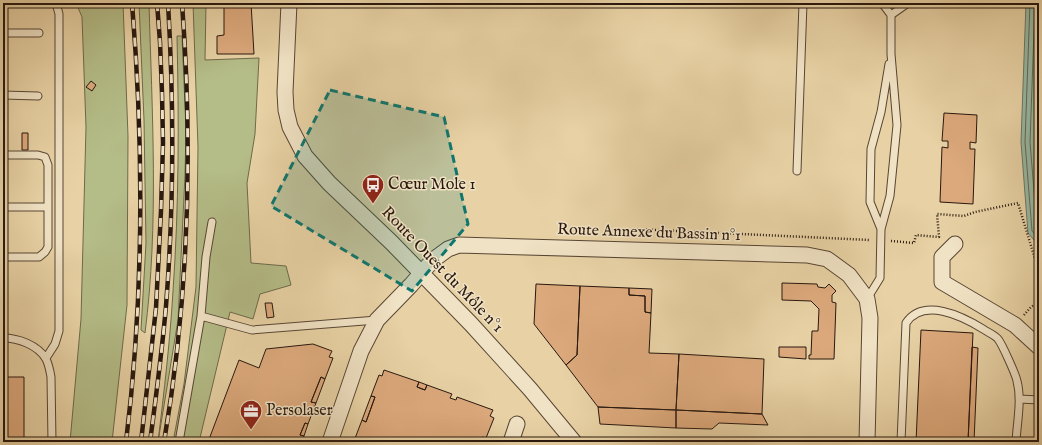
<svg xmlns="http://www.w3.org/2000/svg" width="1042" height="445" font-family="'IM FELL English',serif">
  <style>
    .green { fill: #b4bc87; stroke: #6e6a4b }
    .water { fill: #98b8a1; stroke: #6b7867 }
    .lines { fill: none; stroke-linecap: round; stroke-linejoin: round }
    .shore { stroke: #606858; stroke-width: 1 }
    .building { fill: #dca97c; stroke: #28180f }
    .service-casing { stroke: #584634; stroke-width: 9 }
    .minor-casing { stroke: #584634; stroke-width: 17 }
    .path { stroke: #28180f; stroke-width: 2.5; stroke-dasharray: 1 2; stroke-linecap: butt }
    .service { stroke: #f0e2c4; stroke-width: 7 }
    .minor { stroke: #f0e2c4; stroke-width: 15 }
    .rail-casing { stroke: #28180f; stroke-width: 4.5 }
    .rail { stroke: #f0e2c4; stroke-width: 3; stroke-dasharray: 9; stroke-linecap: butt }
    .marked { fill: #0f766e; fill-opacity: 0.2; stroke: #0f766e; stroke-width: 3; stroke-dasharray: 8 5; stroke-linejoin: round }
    .labels { text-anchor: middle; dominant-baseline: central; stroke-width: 3; stroke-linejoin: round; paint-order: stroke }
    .poi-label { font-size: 16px; fill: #28180f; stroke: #f0e2c4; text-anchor: start }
    .street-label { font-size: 16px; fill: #28180f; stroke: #f0e2c4 }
  </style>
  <rect width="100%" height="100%" fill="#e8d2a5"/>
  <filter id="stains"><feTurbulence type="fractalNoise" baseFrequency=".005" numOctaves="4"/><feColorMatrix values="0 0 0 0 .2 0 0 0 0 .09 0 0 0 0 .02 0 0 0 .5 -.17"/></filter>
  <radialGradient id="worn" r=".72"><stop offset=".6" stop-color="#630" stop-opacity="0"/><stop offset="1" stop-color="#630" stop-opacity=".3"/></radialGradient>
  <path class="green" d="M76,3H123L128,136L127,305L112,442H70L81,319L86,127L82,17Z
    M139,3H149C152,113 159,224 145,333L141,330L146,243L144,120Z
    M193,3H206L205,60L259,58L255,134L247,183L251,263L286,266L291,285L260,294L253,319L230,312L199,442H173L184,384L196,287L198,147Z
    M177,36H182L186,130L185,175L178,320L158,442C164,392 170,342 173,291C179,206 179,121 177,36Z"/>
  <path class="water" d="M1026,3H1039V246L1028,233L1021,142Z"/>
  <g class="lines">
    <path class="shore" d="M1030,3L1025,142L1032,231L1039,239
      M1035,3L1030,142L1037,228L1039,231
      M1039,66L1036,142L1039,179"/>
  </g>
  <path class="building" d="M224,3H251L254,54H217V36L224,35Z
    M91,81L96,85L92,91L86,87Z
    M944,113L977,115L976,143L970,142V149H975L973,204L940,202L942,147L948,148V141H942Z
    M22,133H28V150H22Z
    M782,283L817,284L818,287L825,288L829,284L836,291L832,295V302L836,303L834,359H809V355H811L812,331H818L819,309L811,301L782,300Z
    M536,284L580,286L577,355L566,365L534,324Z
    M580,286L629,288V295L645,296V312L651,313L649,353L679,354L676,410L598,407L566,365L577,355Z
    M629,288L652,289L651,313L645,312V296L629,295Z
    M265,303H272L274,317L267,318Z
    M921,330L973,333L968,442H916Z
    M313,344L332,351L329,357L333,358L325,379L321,377L311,402L316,403L308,424L305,423L300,435L304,436L302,442H208L239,360L259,368L266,349Z
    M779,347H806V359L779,357Z
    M972,347L978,348L974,442H968Z
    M679,354L764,359L762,414L676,410Z
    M384,370L419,382L417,387L425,390L427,385L452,394L450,398L456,400L457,397L493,410L490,416L494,418L486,438L482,437L480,442L354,441L362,420L366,422L375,397L371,396L379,375L382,376Z
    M3,377H24V442H3Z
    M321,377L325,379L316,403L311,402Z
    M419,382L427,385L425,390L417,387Z
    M371,396L375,397L366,422L362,420Z
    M598,407L676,410V428L600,424Z
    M676,410L762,414L768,425L719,423L712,429L676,428Z
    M305,423L308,424L304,436L300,435Z"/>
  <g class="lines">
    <g class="service-casing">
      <path id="service" d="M891,15L908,3
        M3,33H39
        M3,95L38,96
        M3,155H38L45,157L48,165V247L45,252L39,257H3
        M797,171L803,3
        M3,207H48
        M881,229L870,202L871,149L881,112L889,64
        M867,299L880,278L881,229L890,196L897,125L891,54V15L882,3
        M201,316L206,257L212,222
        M3,338C18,338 38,345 46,359C49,365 50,371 51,377L52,442
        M46,358L55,344L59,331V14L56,3
        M1019,399L1039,400
        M179,442L201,316L252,330L377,320
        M901,442L906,323C923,297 962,316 983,329C987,332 995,335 998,339C1002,344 1016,375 1017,381C1022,400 1017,422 1016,442"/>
    </g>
    <g class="minor-casing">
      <path id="minor" d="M289,3L285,92L286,110L290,127L305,156L329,183L391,242L471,324L530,389L574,442
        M955,244L942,257V282L1015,325L1039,347
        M330,442L361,351L377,320L411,285L433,260L448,249L459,245L807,255L827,259L849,275L867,299L870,318L867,442
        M511,442L517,424"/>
    </g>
    <path class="path" d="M634,229L870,240
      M891,241L914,243L916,235L939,237L937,214L964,216L975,212L1018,203L1039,272
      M1024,315L1031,307L1039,302"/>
    <use href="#service" class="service"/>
    <use href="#minor" class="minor"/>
    <g class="rail-casing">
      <path id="rail" d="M126,442C144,296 144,149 132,3
        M141,442L156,308L161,211L163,143L162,93L160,42L157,3
        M150,442C156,397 162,352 166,306C174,205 174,104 168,3
        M164,442C189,297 193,150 182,3"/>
    </g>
    <use href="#rail" class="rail"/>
  </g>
  <path class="marked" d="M330,90L444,117L468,224L412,291L271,206Z"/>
  <defs>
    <g id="bus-pin" transform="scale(1.15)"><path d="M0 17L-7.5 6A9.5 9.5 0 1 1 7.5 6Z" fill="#8f2418" stroke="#f0e2c4"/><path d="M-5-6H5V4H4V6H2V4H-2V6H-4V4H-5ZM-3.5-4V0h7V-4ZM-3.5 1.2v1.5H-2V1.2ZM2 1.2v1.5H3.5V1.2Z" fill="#fff"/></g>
    <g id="office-pin" transform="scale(1.15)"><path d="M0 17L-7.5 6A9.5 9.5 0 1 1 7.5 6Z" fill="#8f2418" stroke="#f0e2c4"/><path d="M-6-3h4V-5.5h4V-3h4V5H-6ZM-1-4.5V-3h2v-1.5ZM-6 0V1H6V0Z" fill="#fff"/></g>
  </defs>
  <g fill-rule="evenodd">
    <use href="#bus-pin" x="373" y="185"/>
    <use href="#office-pin" x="251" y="411"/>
  </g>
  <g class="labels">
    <g class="poi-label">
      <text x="388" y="185">Cœur Mole 1</text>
      <text x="266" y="411">Persolaser</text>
    </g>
    <g class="street-label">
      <text transform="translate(649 233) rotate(2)">Route Annexe du Bassin n°1</text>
      <text transform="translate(442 270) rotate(46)">Route Ouest du Môle n°1</text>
    </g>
  </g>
  <rect width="1042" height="445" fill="none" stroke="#e8d2a5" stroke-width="16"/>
  <rect x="4" y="4" width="1034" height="437" fill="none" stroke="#28180f" stroke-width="2"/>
  <rect x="8" y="8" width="1026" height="429" fill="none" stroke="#28180f"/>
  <rect width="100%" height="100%" filter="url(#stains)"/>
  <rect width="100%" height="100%" fill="url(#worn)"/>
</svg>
